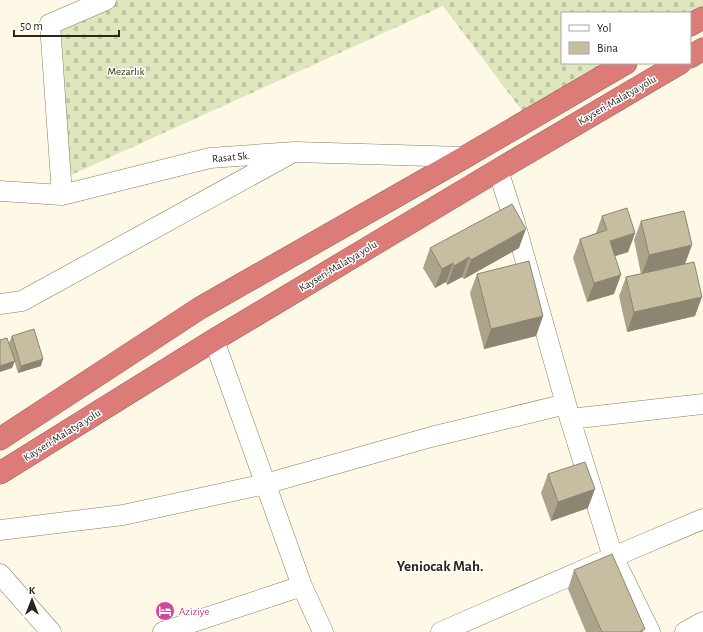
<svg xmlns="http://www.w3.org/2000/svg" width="703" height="632" font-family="'Alegreya Sans',sans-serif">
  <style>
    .cemetery { fill: url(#cemetery-stones) }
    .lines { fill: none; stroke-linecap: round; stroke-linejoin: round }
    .minor-casing { stroke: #867e63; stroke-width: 21 }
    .highway-casing { stroke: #9d5e58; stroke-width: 23 }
    .minor { stroke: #fff; stroke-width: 20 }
    .highway { stroke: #db7c79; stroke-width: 22 }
    .wall { fill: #aba38a }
    .shaded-wall { fill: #8b8571 }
    .building { fill: #c7bea1; stroke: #8b8571 }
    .labels { text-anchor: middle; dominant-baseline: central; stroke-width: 3; stroke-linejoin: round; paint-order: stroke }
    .park-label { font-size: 11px; fill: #292c00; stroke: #fff }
    .street-label { font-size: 11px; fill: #29261a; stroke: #fff }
    .hotel-label { font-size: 11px; fill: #b23c85; stroke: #fff; text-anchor: start }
    .district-label { font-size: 15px; font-weight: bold; fill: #29261a; stroke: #fff }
  </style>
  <defs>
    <pattern id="cemetery-stones" width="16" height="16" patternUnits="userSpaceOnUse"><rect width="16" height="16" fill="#dfe5bc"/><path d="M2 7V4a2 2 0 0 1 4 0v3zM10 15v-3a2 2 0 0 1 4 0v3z" fill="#bfc4a1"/></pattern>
  </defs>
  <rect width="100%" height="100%" fill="#fef9e6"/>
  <path class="cemetery" d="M106,0H703V18L690,13H562V63H626L529,120L443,6L60,180L50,24Z"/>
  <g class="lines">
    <g class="minor-casing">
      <path id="minor" d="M498,170L514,220L566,404L570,419L613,557L650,632
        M0,191L62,195L210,158L295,152L465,157
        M62,195L50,24L106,0
        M0,304L22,301L288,155
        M214,340L302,586L323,632
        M570,419L703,404
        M0,530L123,515L265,484L431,437L566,404
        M0,574L51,632
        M163,632L302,586
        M441,632L613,557L703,519
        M685,632L703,622"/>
    </g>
    <g class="highway-casing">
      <path id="highway" d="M690,25L703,18
        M690,57L703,49
        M0,439L200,308L465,157L626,63
        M0,473L214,340L498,170L680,63"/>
    </g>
    <use href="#minor" class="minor"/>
    <use href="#highway" class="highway"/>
  </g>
  <path class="wall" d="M602,216L635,233L628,252L615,256L614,294L587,302L573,258L580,239L596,233Z
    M641,221L685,264L695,316L627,332L619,296L626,277L641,274L634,240Z
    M430,248H519L464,279L462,277L447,285L446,282L435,288L423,268Z
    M477,274L543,316L536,336L484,349L470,293Z
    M12,336L41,366L18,373L9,343Z
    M548,474L588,508L551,521L541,493Z
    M574,570L644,632H586L568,589Z"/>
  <path class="shaded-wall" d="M526,229L519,248L464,279L471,260Z
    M635,233L628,252L603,260L610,241Z
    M692,245L685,264L642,274L649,255Z
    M469,257L462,277L447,285L454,266Z
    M453,263L446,282L435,288L442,269Z
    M621,275L614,294L587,302L594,283Z
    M702,297L695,316L627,332L634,312Z
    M543,316L536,336L484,349L491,329Z
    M43,359L41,366L18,373L21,366Z
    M15,361L12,368L0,372V366Z
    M595,489L588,508L551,521L558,502Z"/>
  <path class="building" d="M512,204L526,229L471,260L469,257L454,266L453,263L442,269L430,248Z
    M627,208L635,233L610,241L621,275L594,283L580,239L607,230L602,216Z
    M684,211L692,245L649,255L641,221Z
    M529,261L543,316L491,329L477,274Z
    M694,262L702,297L634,312L626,277Z
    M34,329L43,359L21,366L12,336Z
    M7,338L15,361L0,366V340Z
    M585,462L595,489L558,502L548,474Z
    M612,554L645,629L639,632H602L574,570Z"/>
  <defs>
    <g id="hotel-disc" transform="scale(1)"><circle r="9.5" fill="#d1479c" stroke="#fff"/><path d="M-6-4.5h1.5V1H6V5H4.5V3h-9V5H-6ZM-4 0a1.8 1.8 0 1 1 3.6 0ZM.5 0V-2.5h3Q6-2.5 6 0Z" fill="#fff"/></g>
  </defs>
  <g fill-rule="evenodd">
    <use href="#hotel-disc" x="165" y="611"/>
  </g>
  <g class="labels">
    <g class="park-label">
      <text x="126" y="71">Mezarlık</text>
    </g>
    <g class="street-label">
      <text transform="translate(617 100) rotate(-30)">Kayseri-Malatya yolu</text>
      <text transform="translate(231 157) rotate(-5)">Rasat Sk.</text>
      <text transform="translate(338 266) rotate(-31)">Kayseri-Malatya yolu</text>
      <text transform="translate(62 435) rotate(-32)">Kayseri-Malatya yolu</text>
    </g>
    <g class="hotel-label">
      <text x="179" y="611">Aziziye</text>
    </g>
    <g class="district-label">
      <text x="440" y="566">Yeniocak Mah.</text>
    </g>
  </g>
  <rect x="561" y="12" width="130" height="52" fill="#ffffff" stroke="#a9a8a3"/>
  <rect x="569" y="25" width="20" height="6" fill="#ffffff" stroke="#a9a8a3"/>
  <text x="597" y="32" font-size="12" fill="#29261a">Yol</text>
  <rect x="569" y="42" width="20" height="12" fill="#c7bea1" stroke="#a9a8a3"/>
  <text x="597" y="52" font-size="12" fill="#29261a">Bina</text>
  <g transform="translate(32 600)" stroke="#ffffff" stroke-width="3" paint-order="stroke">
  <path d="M0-3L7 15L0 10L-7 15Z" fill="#29261a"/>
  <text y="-6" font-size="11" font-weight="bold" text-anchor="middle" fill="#29261a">K</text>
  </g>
  <path d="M14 30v6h105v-6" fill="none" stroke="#29261a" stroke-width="2"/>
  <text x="20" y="30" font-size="12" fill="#29261a" stroke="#ffffff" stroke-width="3" paint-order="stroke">50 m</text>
</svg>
